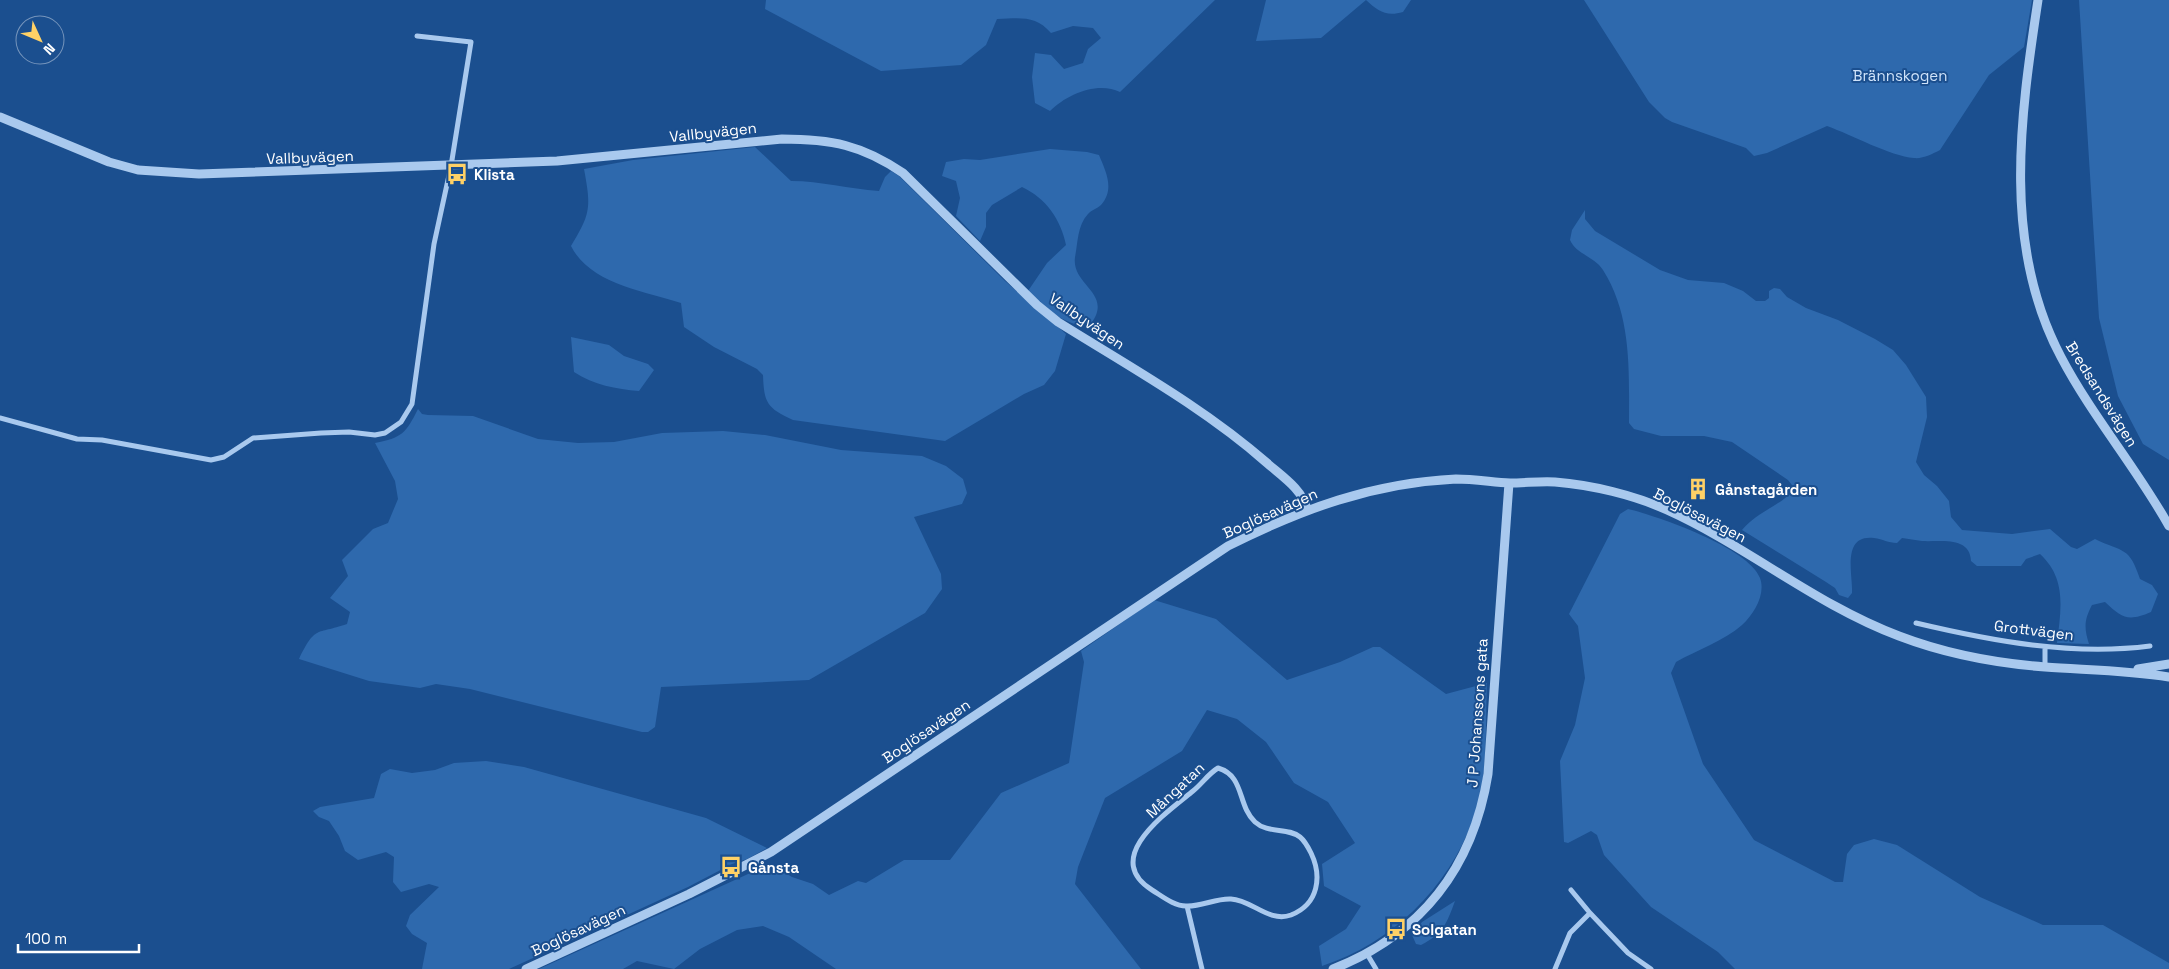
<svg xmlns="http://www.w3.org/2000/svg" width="2169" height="969" font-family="'Space Grotesk',sans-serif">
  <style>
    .green { fill: #2e69ad }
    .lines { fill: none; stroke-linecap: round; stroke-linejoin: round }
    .minor { stroke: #a9c9ee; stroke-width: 5 }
    .tertiary { stroke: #a9c9ee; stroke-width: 9 }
    .labels { text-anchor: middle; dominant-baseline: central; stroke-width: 4; stroke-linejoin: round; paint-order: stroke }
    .park-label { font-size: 15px; fill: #cfe3fa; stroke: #1b4f8f }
    .street-label { font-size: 15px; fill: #fff; stroke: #1b4f8f }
    .poi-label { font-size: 15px; font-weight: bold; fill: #fff; stroke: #1b4f8f; text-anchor: start }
  </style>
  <rect width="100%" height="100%" fill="#1b4f8f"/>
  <path class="green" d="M766,0H1215L1120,92C1098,81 1067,94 1050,111L1035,103L1032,77L1035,53L1051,55L1064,69L1083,63L1088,49L1101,38L1093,28L1073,26L1051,33C1036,15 1020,18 997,19L986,45L961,65L881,71L765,9Z
    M1266,0H1411L1403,12C1386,17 1378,11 1366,0L1321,38L1256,41Z
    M1584,0H2032L2024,47L1989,75L1940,150C1932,154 1923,159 1914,158C1890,156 1852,135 1827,126L1767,153L1754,156L1746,148L1672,122L1665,118L1649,102Z
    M2079,0H2169V460L2143,444L2118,396L2099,318Z
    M755,147L791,181C821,181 849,189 879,191L885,177L891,171L899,176L1005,281L1066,334L1055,371L1044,385L1024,394L945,441L793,420C767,408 764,403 763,375L757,369L714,347L684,327L681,303C644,291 590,284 571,246C591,213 591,207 584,169L633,160Z
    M1050,149L1087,152L1099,155C1106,172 1115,189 1101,205C1097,209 1091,210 1088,214C1077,226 1078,243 1075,257C1071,286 1115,293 1090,325C1066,328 1045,307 1028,291L1047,263L1066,245C1061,220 1046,198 1022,187L992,205L986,213V227L980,241L956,216L960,198L956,181L942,176L946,162L964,159L980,160Z
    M1585,210V219L1595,231L1660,270L1688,280L1724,283L1743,291L1756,301H1765L1769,298V291L1774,288L1780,289L1787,297L1806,308L1838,320L1875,339L1893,350L1906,365L1926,397L1927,417L1916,462L1924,475L1937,486L1949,501L1951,517L1962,530L2012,534L2050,529L2071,547L2077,549L2095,539C2124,553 2129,546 2140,579L2152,585L2158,594L2151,612C2128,622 2122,618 2105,602L2092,605C2084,620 2084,628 2089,644L2057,643C2061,609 2067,579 2040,554L2026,559L2021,566H1977L1971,561C1970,536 1941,542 1922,541C1915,540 1909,539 1902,538L1897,543C1888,543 1883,539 1874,538C1841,534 1853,575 1852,593L1848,598L1839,595L1835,588L1826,582L1742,530C1759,510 1779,507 1795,489L1788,480L1732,442L1704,436H1661L1634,429L1629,423C1629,371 1632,316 1603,270C1595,257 1576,254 1570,240L1572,230Z
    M571,337L609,345L624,356L648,364L654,370L639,391C616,389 594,385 574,372Z
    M418,409L422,414L428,415L473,416L538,439L578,443L614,442L662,433L723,431L765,435L841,450L922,456L946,466L963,479L967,493L962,504L914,517L941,574L942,589L925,613L809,680L661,687L655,727L648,732H642L470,689L436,684L420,688L369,681L299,659C316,625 315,635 347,624L350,612L330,598L348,576L342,560L373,529L388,523L398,499L395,481L375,443C402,438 406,433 418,409Z
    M1628,509C1658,516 1749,548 1760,578C1766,594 1754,614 1742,625C1724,641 1697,650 1676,662L1671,673L1703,764L1754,840L1835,882H1843L1847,854L1854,845L1874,839L1897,845L1980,897L2043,925H2103L2169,963V969H1735L1718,952L1651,907L1604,855L1597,835L1591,831L1568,843L1564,842L1560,761L1575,725L1585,678L1578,626L1569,614L1620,514Z
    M1154,600L1216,619L1287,680L1340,662L1373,647H1380L1446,694L1487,683C1485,727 1489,778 1473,820C1447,889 1392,943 1322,966L1319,946L1346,929L1361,906L1324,886L1322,864L1355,843L1328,802L1294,783L1266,742L1237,719L1207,710L1182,751L1105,798L1078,867L1075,884L1141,969H836L789,937L763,926L737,930L700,949L674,969L637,961L623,969H539L770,864L792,877L813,884L829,895L858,881L866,883L904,860H950L1001,793L1069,763L1084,662L1081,651Z
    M486,761L524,767L706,818L767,848L747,859L732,864L688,887L509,969H422L427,943L412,934L406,926L410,915L439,887L429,884L401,892L393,882L394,857L386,852L358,860L345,851L339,836L329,821L319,817L313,811L320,807L374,798L381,774L390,769L412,773L435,770L454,763Z
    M1455,901C1447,923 1443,934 1421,945L1416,944L1412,935L1422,922Z"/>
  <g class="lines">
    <path class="minor" d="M0,418L77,439L102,440L211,460L224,457L253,438L321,433L349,432L375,435L385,433L401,422L412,404L434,244L451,166L471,42L417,36
      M1916,623C1992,641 2072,656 2150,646
      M2045,647V667
      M1218,768C1245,776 1237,805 1255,822C1268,834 1288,827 1300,837C1305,841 1308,847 1311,853C1322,876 1319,904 1291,915C1269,923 1252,900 1231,899C1216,898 1201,907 1186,906C1174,906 1162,896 1152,890C1101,858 1166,813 1193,791C1202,784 1208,774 1218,768Z
      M1571,890L1590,913
      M1187,906L1202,969
      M1367,954L1376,969
      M1555,969L1570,933L1590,913L1628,953L1651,969"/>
    <path class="tertiary" d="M2038,0C2020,118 2002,246 2061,357C2092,416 2136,467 2169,526
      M0,117L109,162L138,170L199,174L557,161L782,139C831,139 862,145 903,173L1037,305L1058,322C1130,367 1203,407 1267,463C1283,477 1302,489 1307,509
      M2138,669L2169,664
      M526,969L689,894L771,852L1228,546C1302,509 1372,483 1456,479C1474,479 1492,482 1510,483C1525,483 1541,481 1555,482C1592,485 1634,495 1667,510C1747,546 1816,605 1899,636C1946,654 1994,663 2045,667C2087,670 2127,670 2169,677
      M1333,969C1422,934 1473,867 1488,774L1509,483"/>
  </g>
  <defs>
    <g id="bus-bare" transform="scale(1.725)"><path d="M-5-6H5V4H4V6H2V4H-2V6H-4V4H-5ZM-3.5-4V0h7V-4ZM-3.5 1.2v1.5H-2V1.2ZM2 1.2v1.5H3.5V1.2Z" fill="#ffd166" stroke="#1b4f8f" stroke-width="2.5" paint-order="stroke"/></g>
    <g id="building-bare" transform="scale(1.725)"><path d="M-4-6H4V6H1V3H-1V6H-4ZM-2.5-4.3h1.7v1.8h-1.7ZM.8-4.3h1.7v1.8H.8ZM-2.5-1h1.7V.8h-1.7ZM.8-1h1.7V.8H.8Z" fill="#ffd166" stroke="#1b4f8f" stroke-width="2.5" paint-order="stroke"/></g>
  </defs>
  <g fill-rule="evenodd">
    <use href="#bus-bare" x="457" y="174"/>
    <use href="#building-bare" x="1698" y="489"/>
    <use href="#bus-bare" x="731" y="867"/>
    <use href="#bus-bare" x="1396" y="929"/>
  </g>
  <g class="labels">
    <g class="park-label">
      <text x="1900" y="75">Brännskogen</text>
    </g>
    <g class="street-label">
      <text transform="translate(713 132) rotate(-6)">Vallbyvägen</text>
      <text transform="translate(310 157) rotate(-2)">Vallbyvägen</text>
      <text transform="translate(1087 321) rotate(34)">Vallbyvägen</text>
      <text transform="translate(2102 394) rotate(58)">Bredsandsvägen</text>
      <text transform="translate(1270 513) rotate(-24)">Boglösavägen</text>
      <text transform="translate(1700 515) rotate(27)">Boglösavägen</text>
      <text transform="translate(2034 630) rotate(7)">Grottvägen</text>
      <text transform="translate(1477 713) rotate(-86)">J P Johanssons gata</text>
      <text transform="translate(926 731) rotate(-34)">Boglösavägen</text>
      <text transform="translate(1175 790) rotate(-43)">Mångatan</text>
      <text transform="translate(578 930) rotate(-25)">Boglösavägen</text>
    </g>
    <g class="poi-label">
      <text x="474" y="174">Klista</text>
      <text x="1715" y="489">Gånstagården</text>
      <text x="748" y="867">Gånsta</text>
      <text x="1412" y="929">Solgatan</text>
    </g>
  </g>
  <g transform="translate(40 40) rotate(134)"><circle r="24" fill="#1b4f8f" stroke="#7695bc"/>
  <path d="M0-4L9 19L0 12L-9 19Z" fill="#ffd166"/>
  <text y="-8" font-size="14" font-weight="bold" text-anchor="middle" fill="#ffffff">N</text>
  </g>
  <path d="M18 944v8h121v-8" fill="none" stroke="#ffffff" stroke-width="2.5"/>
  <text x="25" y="944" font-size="15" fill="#ffffff" stroke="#1b4f8f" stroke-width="4" paint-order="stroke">100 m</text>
</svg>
